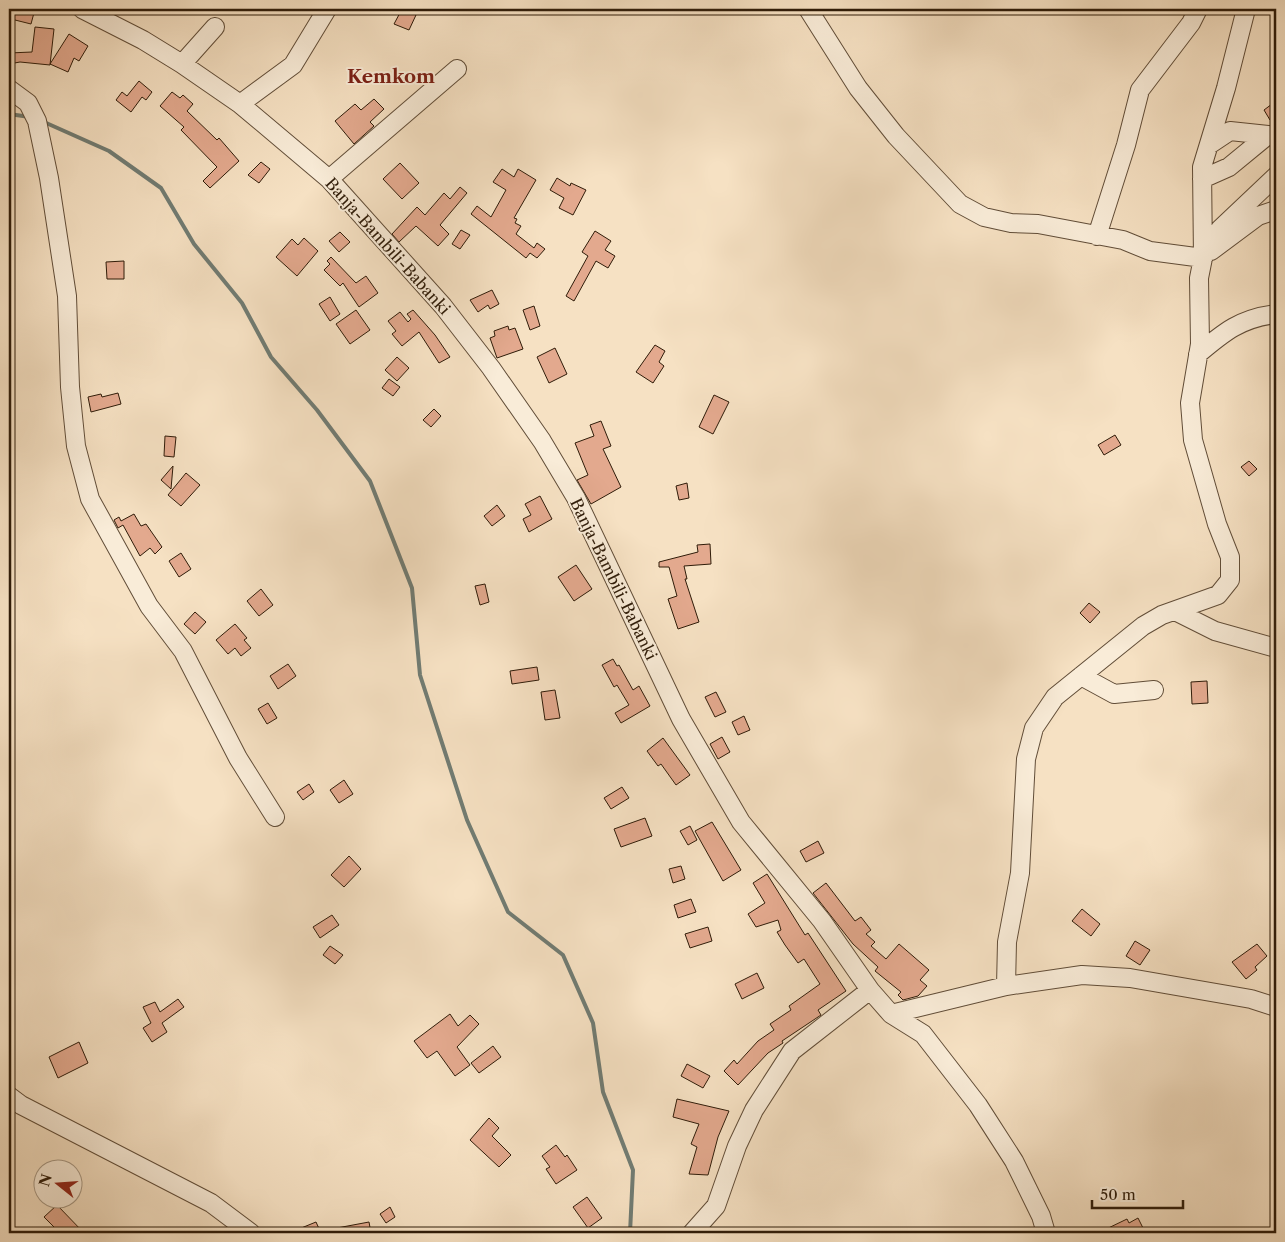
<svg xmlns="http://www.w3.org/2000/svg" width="1285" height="1242" font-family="'Libre Caslon Text',serif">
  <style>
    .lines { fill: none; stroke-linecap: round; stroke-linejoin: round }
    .stream { stroke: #717c73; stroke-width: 4 }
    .building { fill: #e3a98e; stroke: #2f1c09 }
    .minor-casing { stroke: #614d38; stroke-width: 20 }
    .minor { stroke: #f9ecd8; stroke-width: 18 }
    .labels { text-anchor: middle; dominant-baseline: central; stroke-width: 4; stroke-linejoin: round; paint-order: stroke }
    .street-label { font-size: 16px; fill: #2f1c09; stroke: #f9ecd8 }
    .quarter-label { font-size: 19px; font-weight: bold; fill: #7a1f14; stroke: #f9ecd8 }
  </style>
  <rect width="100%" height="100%" fill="#f6e1c3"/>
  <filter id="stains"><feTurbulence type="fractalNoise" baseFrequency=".004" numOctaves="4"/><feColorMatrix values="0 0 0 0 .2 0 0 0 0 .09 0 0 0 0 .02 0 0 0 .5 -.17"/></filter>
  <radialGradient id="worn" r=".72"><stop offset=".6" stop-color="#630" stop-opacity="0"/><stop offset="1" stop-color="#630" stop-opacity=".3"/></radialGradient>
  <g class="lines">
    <path class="stream" d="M9,114L30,117
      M44,122L109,151L161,188L194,244L242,303L271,357L317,410L370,481L412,588L420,675L467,820L508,912L563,955L593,1023L603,1092L633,1170L630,1233"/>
  </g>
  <path class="building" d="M13,9H35L31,24L11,19Z
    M402,9L416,15L409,30L394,24Z
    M35,27L54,29L50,65L20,62L9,64V53L32,52Z
    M69,34L88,46L79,61L74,58L68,72L50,64Z
    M139,81L152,92L146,100L142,97L131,112L116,100L122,92L127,96Z
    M172,92L180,98L183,95L193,104L187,111L217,140L219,138L239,161L210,188L203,181L217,167L181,130L184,127L160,106Z
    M374,99L384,109L370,122L374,126L354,144L335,121L355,104L361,110Z
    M1276,101V116L1270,120L1264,110Z
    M261,162L270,169L259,183L248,175Z
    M400,163L419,183L402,199L383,179Z
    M502,169L514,177L518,169L536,180L514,218L517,219L515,223L521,226L516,234L534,248L537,243L545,249L537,258L530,253L526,258L471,214L477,206L491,217L506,190L493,182Z
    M557,178L570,186L571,183L586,190L573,215L559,208L564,198L550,190Z
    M460,187L467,193L440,225L449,234L438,246L416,226L399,242L392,234L417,207L425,215L444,193L450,199Z
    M461,230L470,235L460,249L452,244Z
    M595,231L611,241L605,250L615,256L608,268L596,261L574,301L566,296L588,256L582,252Z
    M340,232L350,242L339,252L329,241Z
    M304,238L318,251L297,276L276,257L292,239L298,245Z
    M331,257L356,283L366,276L378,293L359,307L343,283L340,286L324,270L330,264L327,261Z
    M124,261V279H107L106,262Z
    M492,290L499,304L490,309L488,305L478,312L470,300Z
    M330,297L340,314L330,321L319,304Z
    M534,306L540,326L530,330L523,310Z
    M356,310L370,330L350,344L336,324Z
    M413,310L435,335L450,357L439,363L419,332L402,346L392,334L396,331L388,321L400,312L408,322L411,319L407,314Z
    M508,326L509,330L515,328L523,349L497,358L490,338L495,336L494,331Z
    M655,345L665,351L659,362L664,366L653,383L636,372Z
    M555,348L567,374L549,383L537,357Z
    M397,357L409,368L397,381L385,370Z
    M389,379L400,387L393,396L382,388Z
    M118,393L121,404L91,412L88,397L101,394L102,397Z
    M714,395L729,402L713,434L699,427Z
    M434,409L441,416L431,427L423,420Z
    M601,421L611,446L603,449L621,487L591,504L577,480L588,475L575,443L594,436L590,425Z
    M1115,435L1121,445L1104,455L1098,445Z
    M165,436L176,437L174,457L164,456Z
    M1249,461L1257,469L1249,476L1241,467Z
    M173,466L171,489L161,480Z
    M186,473L200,485L181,506L168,495Z
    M687,483L689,498L679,500L676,486Z
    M540,496L552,519L529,532L523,519L531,515L525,504Z
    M497,505L505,516L492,526L484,516Z
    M134,514L141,526L146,524L162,547L155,554L150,548L140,556L123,525L118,528L114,520L119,517L121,521Z
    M710,544L711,564L684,566L687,579H685L699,622L678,629L668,599L677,596L669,567H659V562L698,552L697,545Z
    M181,553L191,569L179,577L169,561Z
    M576,565L592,589L574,601L558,577Z
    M485,584L489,602L480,605L475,586Z
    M261,589L273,605L259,616L247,601Z
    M1089,603L1100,612L1090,623L1080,613Z
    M195,612L206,622L195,634L184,624Z
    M235,624L247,638L244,640L251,648L241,656L235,648L228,654L216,640Z
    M613,659L617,666L619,665L633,690L639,686L650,706L621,723L615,713L629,705L617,685L614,687L602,665Z
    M288,664L296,676L278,689L270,676Z
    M537,667L539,680L512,684L510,671Z
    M1207,681L1208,703L1192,704L1191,682Z
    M555,690L560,718L545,720L541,692Z
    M716,692L726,712L715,717L705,697Z
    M268,703L277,718L267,724L258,709Z
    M744,716L750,730L738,735L732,722Z
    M722,737L730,752L718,759L710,744Z
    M663,738L690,775L676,785L661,764L658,766L647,751Z
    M344,780L353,794L339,803L330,790Z
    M309,784L314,792L303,800L297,792Z
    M622,787L629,798L611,809L604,798Z
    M645,818L652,836L621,847L614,829Z
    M712,822L741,870L723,881L695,831Z
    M690,826L697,840L688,845L680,831Z
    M818,841L824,853L806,862L800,851Z
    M349,856L361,869L344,887L331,875Z
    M681,866L685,879L673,883L669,869Z
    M767,874L805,935L808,933L846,991L818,1010L821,1015L782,1041L783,1043L768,1053L738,1085L724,1071L734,1060L737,1064L758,1041L774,1030L770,1024L791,1010L789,1006L820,984L804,959L798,963L785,945L777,932L781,930L778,920L756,927L748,914L765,903L753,883Z
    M826,883L855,921L861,917L871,930L866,934L875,942L871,946L886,959L899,944L929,970L920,980L927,986L918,996L903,1000L898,995L901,992L875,971L878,967L853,944L813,893Z
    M691,899L696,912L678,918L674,905Z
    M1082,909L1100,924L1091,936L1072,921Z
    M332,915L339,925L320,938L313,927Z
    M708,927L712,941L690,948L685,934Z
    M1135,941L1150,950L1140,965L1126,956Z
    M1257,944L1267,956L1255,967L1257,970L1246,979L1232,962Z
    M330,946L343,955L335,964L323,955Z
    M757,973L764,988L742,999L735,984Z
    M178,999L184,1007L162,1023L167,1032L152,1042L143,1028L151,1023L143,1007L155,1002L160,1012Z
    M450,1014L458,1026L470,1015L479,1024L457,1047L470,1065L455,1076L437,1051L427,1058L414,1041Z
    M79,1042L88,1063L58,1078L49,1057Z
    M493,1046L501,1057L479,1073L471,1063Z
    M687,1064L710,1076L703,1088L681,1076Z
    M677,1099L729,1111L718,1137L708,1175L689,1174L697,1147L691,1144L699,1124L673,1117Z
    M489,1118L499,1128L492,1136L511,1155L499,1167L470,1140Z
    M556,1145L565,1157L567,1155L577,1170L556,1184L546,1169L550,1167L542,1156Z
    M587,1197L602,1218L588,1228L573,1207Z
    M57,1205L84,1233H60L44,1217Z
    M390,1207L395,1217L386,1223L380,1214Z
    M1138,1218L1144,1230L1137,1233H1098L1127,1219L1129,1223Z
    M316,1222L321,1233H289Z
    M369,1222L371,1233H338L337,1228Z"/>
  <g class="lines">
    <g class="minor-casing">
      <path id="minor" d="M82,9L143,40L182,64L240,104L329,179L443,306L491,368L542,441L576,498L681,719L741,822L822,921L870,990L792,1051L754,1110L737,1146L716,1206L692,1233
        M808,9L858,88L896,136L960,204L984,217L1011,223L1038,224L1123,240L1150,251L1203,258L1202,167L1226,88L1246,9
        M182,64L215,27
        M9,89L28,103L37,121L49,178L67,296L70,387L76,446L90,499L149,606L183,651L238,758L275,817
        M240,104L293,65L327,9
        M329,179L457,69
        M1202,179L1229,167L1268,135L1230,131L1209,145
        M1097,236L1126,145L1140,90L1191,23L1198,9
        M1211,251L1258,216L1276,210
        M1198,354C1224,332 1241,318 1276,314
        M1175,611L1215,631L1276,648
        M1081,676L1114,694L1154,690
        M1006,986L1007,942L1020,873L1026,759L1034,728L1055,697L1143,626L1162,615L1218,595L1230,580V557L1217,524L1193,440L1190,403L1200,344L1199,278L1203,258L1220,229L1276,176
        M870,990L891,1014L923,1034L978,1105L1014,1161L1041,1216L1046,1233
        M891,1014L1006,986L1082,975L1130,978L1251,999L1276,1007
        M9,1096L21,1105L211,1203L251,1233"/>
    </g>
    <use href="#minor" class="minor"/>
  </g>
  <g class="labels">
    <g class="street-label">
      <text transform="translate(388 246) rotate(48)">Banja-Bambili-Babanki</text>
      <text transform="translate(614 579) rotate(64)">Banja-Bambili-Babanki</text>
    </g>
    <g class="quarter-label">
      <text x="391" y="76">Kemkom</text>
    </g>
  </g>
  <rect width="1285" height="1242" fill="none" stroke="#f6e1c3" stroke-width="30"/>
  <rect x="10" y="10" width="1265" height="1222" fill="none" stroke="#2f1c09" stroke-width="2.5"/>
  <rect x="15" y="15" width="1255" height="1212" fill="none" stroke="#2f1c09"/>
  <g transform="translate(58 1184) rotate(287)"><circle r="24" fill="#f9ecd8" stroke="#a89985"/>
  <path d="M0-4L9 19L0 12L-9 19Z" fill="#8f2418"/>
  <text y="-8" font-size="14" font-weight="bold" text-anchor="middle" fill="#2f1c09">N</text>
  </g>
  <path d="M1092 1200v8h91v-8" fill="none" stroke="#2f1c09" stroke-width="2.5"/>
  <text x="1100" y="1200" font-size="15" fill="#2f1c09" stroke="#f9ecd8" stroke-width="4" paint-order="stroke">50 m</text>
  <rect width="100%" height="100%" filter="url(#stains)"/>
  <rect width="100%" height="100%" fill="url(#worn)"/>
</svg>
